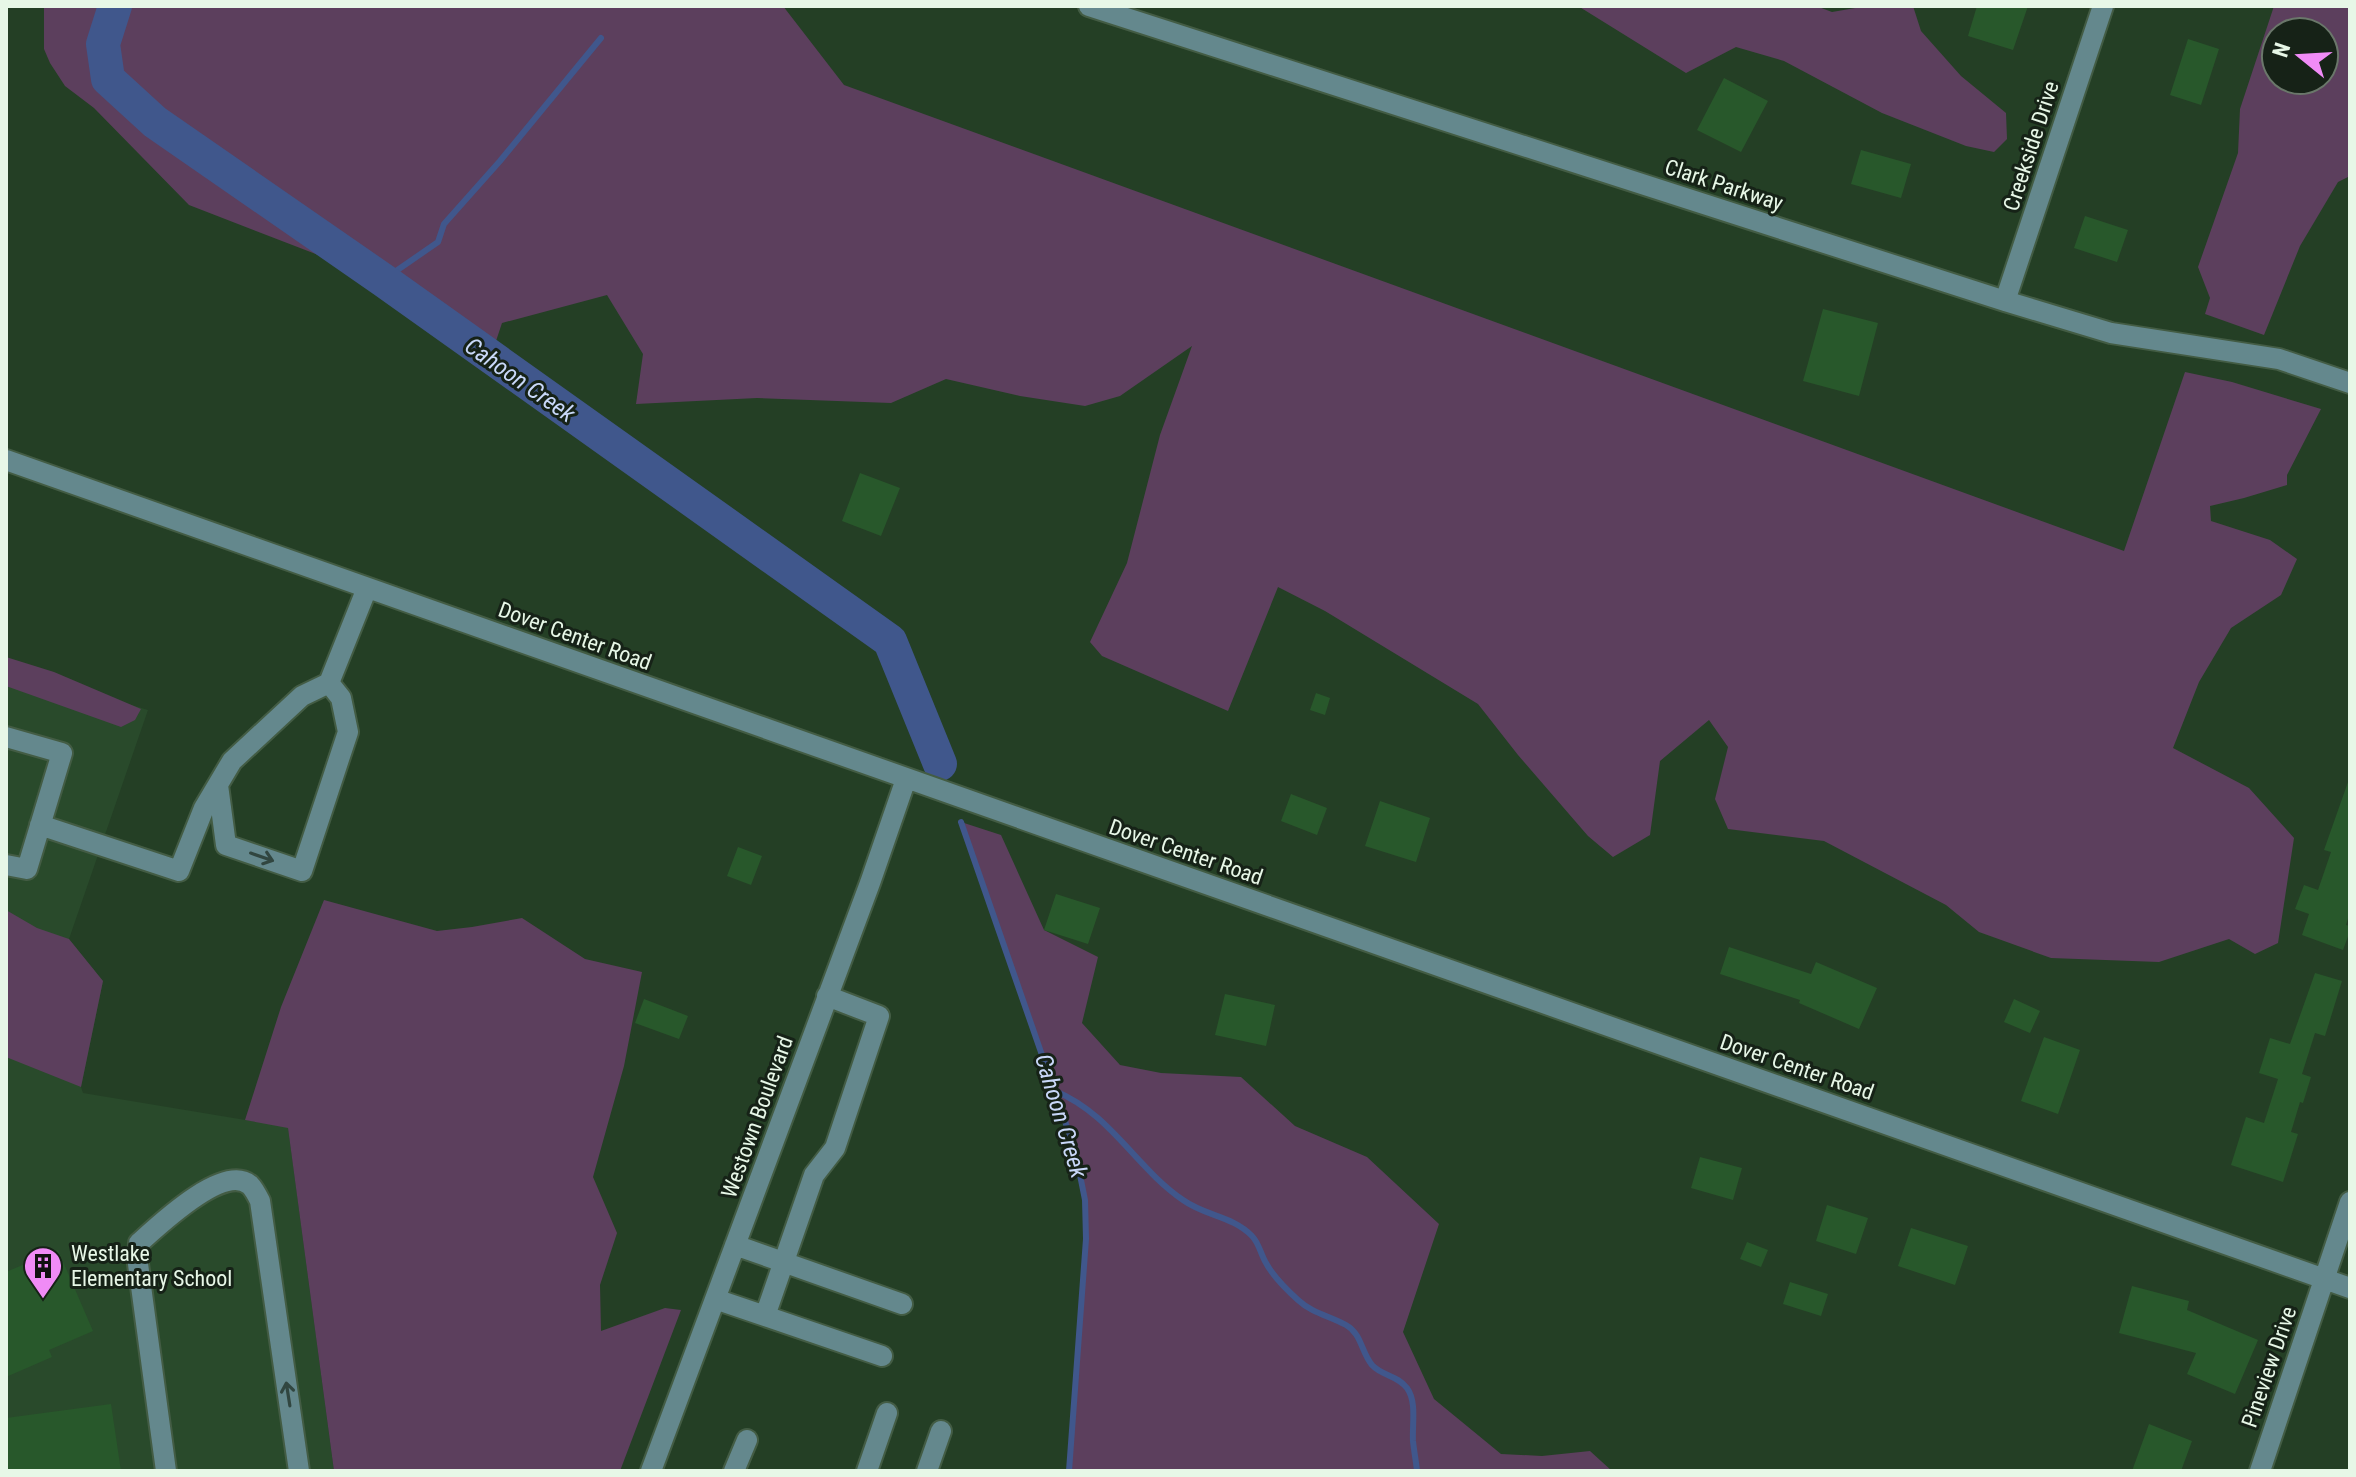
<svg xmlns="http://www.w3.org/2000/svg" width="2356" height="1477" font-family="'Roboto Condensed',sans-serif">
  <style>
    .built { fill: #294a2b }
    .green { fill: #5c3f5d; fill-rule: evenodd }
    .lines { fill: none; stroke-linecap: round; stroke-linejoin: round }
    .stream { stroke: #40578c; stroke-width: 6 }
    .river { stroke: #40578c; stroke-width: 34 }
    .building { fill: #28582b }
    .minor-casing { stroke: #435c44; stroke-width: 24 }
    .minor { stroke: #64888d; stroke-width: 20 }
    .oneway { stroke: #314640 }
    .labels { text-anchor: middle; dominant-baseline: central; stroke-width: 6; stroke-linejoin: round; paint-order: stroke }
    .street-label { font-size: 22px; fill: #e7f7e7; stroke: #162217 }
    .poi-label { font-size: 22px; fill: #e7f7e7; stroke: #162217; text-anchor: start }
    .water-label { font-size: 24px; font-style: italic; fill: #c9d8f9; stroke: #162217 }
  </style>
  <rect width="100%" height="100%" fill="#243f25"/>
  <path class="built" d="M6,667L148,710L69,939L103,981L81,1087L83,1093L288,1127L334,1471H6Z"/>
  <path class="green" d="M44,6H783L844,85L2124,551L2185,372L2232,382L2321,409L2287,475V485L2244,498L2210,506L2211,521L2270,540L2297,559L2281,595L2231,628L2199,682L2173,748L2249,788L2294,838L2278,943L2255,954L2229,939L2159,962L2051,958L1979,932L1946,905L1824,841L1728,829L1715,799L1728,747L1709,720L1660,761L1650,835L1613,857L1588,836L1518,755L1478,704L1325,611L1278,587L1228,711L1102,656L1090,642L1127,563L1160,435L1192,346L1120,396L1085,406L1020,396L946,379L891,403L757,398L636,404L643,354L607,295L502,323L491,356L383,280L189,205L94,108L65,86L50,63L44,49Z
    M1578,6H1816L1832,12L1867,6H1913L1921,31L1961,76L2006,113L2007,139L1994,152L1966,146L1882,113L1784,61L1736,47L1686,73Z
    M2274,6H2350V176L2338,182L2300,246L2264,335L2205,314L2210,298L2198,267L2238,153L2240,109ZM2276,32H2324V80H2276Z
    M6,657L54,672L141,709L135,720L121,727L6,686Z
    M961,822L1001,835L1044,930L1098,957L1082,1023L1120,1065L1161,1073L1241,1077L1295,1126L1367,1157L1439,1224L1403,1332L1434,1399L1501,1454L1542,1456L1590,1451L1612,1471H1069L1086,1239L1085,1200L1075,1150Z
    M324,900L437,931L472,927L522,918L585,959L642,972L624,1066L593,1177L617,1233L600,1285L601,1331L665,1308L681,1310L620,1471H334L288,1128L245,1120L281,1007Z
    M6,910L37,928L69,939L103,981L81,1087L6,1057Z"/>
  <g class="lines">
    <path class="stream" d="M383,280L438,242L444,224L500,161L601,38
      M961,822L1075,1150L1085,1200L1086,1239L1069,1471
      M1055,1091C1111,1114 1135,1167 1183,1200C1205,1216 1233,1216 1252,1236C1259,1243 1261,1255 1266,1263C1273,1276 1287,1290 1298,1300C1312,1313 1330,1316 1346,1325C1362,1334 1361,1352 1372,1365C1382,1376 1397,1375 1407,1388C1417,1402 1412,1424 1413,1441C1414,1451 1416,1461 1417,1471"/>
    <path class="river" d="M115,6L103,44L108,79L155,122L383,280L890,641L940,764"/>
  </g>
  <path class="building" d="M1977,6H2028L2013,50L1968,36Z
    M2188,39L2219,49L2201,105L2170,95Z
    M1724,78L1768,101L1741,152L1697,130Z
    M1861,150L1911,164L1901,198L1851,184Z
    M2085,216L2128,230L2117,262L2074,248Z
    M1823,309L1878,323L1859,396L1803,381Z
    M860,473L900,488L881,536L842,521Z
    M1316,693L1330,698L1325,715L1310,710Z
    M2348,782L2350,783V912L2346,925L2350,926V931L2343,950L2302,935L2309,914L2295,909L2304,885L2318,890L2331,852L2324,850Z
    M1291,794L1327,808L1317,835L1281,821Z
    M1380,801L1430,818L1416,862L1365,846Z
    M738,847L762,856L751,885L727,876Z
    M1056,894L1100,908L1088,944L1044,930Z
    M1729,947L1811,974L1816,962L1877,988L1859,1029L1799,1003L1800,1000L1720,974Z
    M2315,973L2342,981L2325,1036L2315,1033L2302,1074L2311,1077L2303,1103L2300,1102L2291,1132L2298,1134L2283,1182L2231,1165L2246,1117L2264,1123L2278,1079L2259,1073L2270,1038L2290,1044Z
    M1225,994L1275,1005L1266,1046L1215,1035Z
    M644,999L688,1016L679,1039L635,1023Z
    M2014,999L2040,1011L2030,1033L2004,1022Z
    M2044,1037L2080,1050L2058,1114L2021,1101Z
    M1700,1157L1742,1168L1733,1200L1691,1188Z
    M1827,1205L1868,1218L1856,1254L1816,1241Z
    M1911,1228L1968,1246L1955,1285L1898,1266Z
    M1747,1242L1768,1250L1761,1267L1740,1259Z
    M58,1250L93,1331L49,1350L52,1357L6,1377V1272Z
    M1790,1282L1828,1294L1821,1316L1783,1304Z
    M2132,1286L2189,1301L2187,1310L2258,1340L2235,1394L2187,1374L2196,1353L2119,1333Z
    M111,1404L121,1471H6V1418Z
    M2149,1424L2192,1441L2181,1471H2132Z"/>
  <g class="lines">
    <g class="minor-casing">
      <path id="minor" d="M1089,6L2005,301L2111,333L2279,359L2350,383
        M2005,301L2103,6
        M6,460L2350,1288
        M6,737L62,753L27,869L6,865
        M218,785L226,845L302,871L348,732L341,698L329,683
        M40,825L179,871L204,808L232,761L302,696L329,683L367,588
        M735,1245L902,1304
        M715,1299L765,1316L814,1175L835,1148L879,1016L827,996
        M765,1316L882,1356
        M166,1471L138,1264L139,1243C159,1225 224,1163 250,1185C254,1189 258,1197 260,1201L299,1471
        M651,1471L870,883L906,779
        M734,1471L747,1440
        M867,1471L887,1413
        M927,1471L941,1431
        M2260,1471L2350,1202"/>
    </g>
    <use href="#minor" class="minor"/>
  </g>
  <defs><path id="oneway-shaft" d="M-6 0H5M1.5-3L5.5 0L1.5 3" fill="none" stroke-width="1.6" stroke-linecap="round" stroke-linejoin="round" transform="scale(2)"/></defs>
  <g class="oneway">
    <use href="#oneway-shaft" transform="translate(262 857) rotate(19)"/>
    <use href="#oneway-shaft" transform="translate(288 1394) rotate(-99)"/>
  </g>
  <defs>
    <g id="building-pin" transform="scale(2)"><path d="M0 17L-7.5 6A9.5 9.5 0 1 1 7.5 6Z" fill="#f08bf6" stroke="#162217"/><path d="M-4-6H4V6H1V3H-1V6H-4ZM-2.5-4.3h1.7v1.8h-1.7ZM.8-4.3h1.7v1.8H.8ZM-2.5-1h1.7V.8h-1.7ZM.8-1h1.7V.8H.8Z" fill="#111"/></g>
  </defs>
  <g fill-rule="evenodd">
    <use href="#building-pin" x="43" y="1266"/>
  </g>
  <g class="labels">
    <g class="street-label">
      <text transform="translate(2031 146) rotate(-72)">Creekside Drive</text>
      <text transform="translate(1724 185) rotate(18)">Clark Parkway</text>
      <text transform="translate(575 636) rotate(20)">Dover Center Road</text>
      <text transform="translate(1186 852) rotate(19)">Dover Center Road</text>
      <text transform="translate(1797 1067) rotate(19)">Dover Center Road</text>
      <text transform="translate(757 1117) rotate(-70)">Westown Boulevard</text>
      <text transform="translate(2269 1367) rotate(-71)">Pineview Drive</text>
    </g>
    <g class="poi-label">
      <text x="71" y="1253">Westlake<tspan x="71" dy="25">Elementary School</tspan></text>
    </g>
    <g class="water-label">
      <text transform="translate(520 380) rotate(35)">Cahoon Creek</text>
      <text transform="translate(1061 1116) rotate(73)">Cahoon Creek</text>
    </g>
  </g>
  <rect width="2356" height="1477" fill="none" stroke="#e7f7e7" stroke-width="16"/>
  <g transform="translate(2300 56) rotate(288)"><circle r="38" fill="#162217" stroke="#6a776a" stroke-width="2"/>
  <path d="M0-6L14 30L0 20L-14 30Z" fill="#f08bf6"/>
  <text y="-12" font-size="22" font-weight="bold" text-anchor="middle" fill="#e7f7e7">N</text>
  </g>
</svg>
